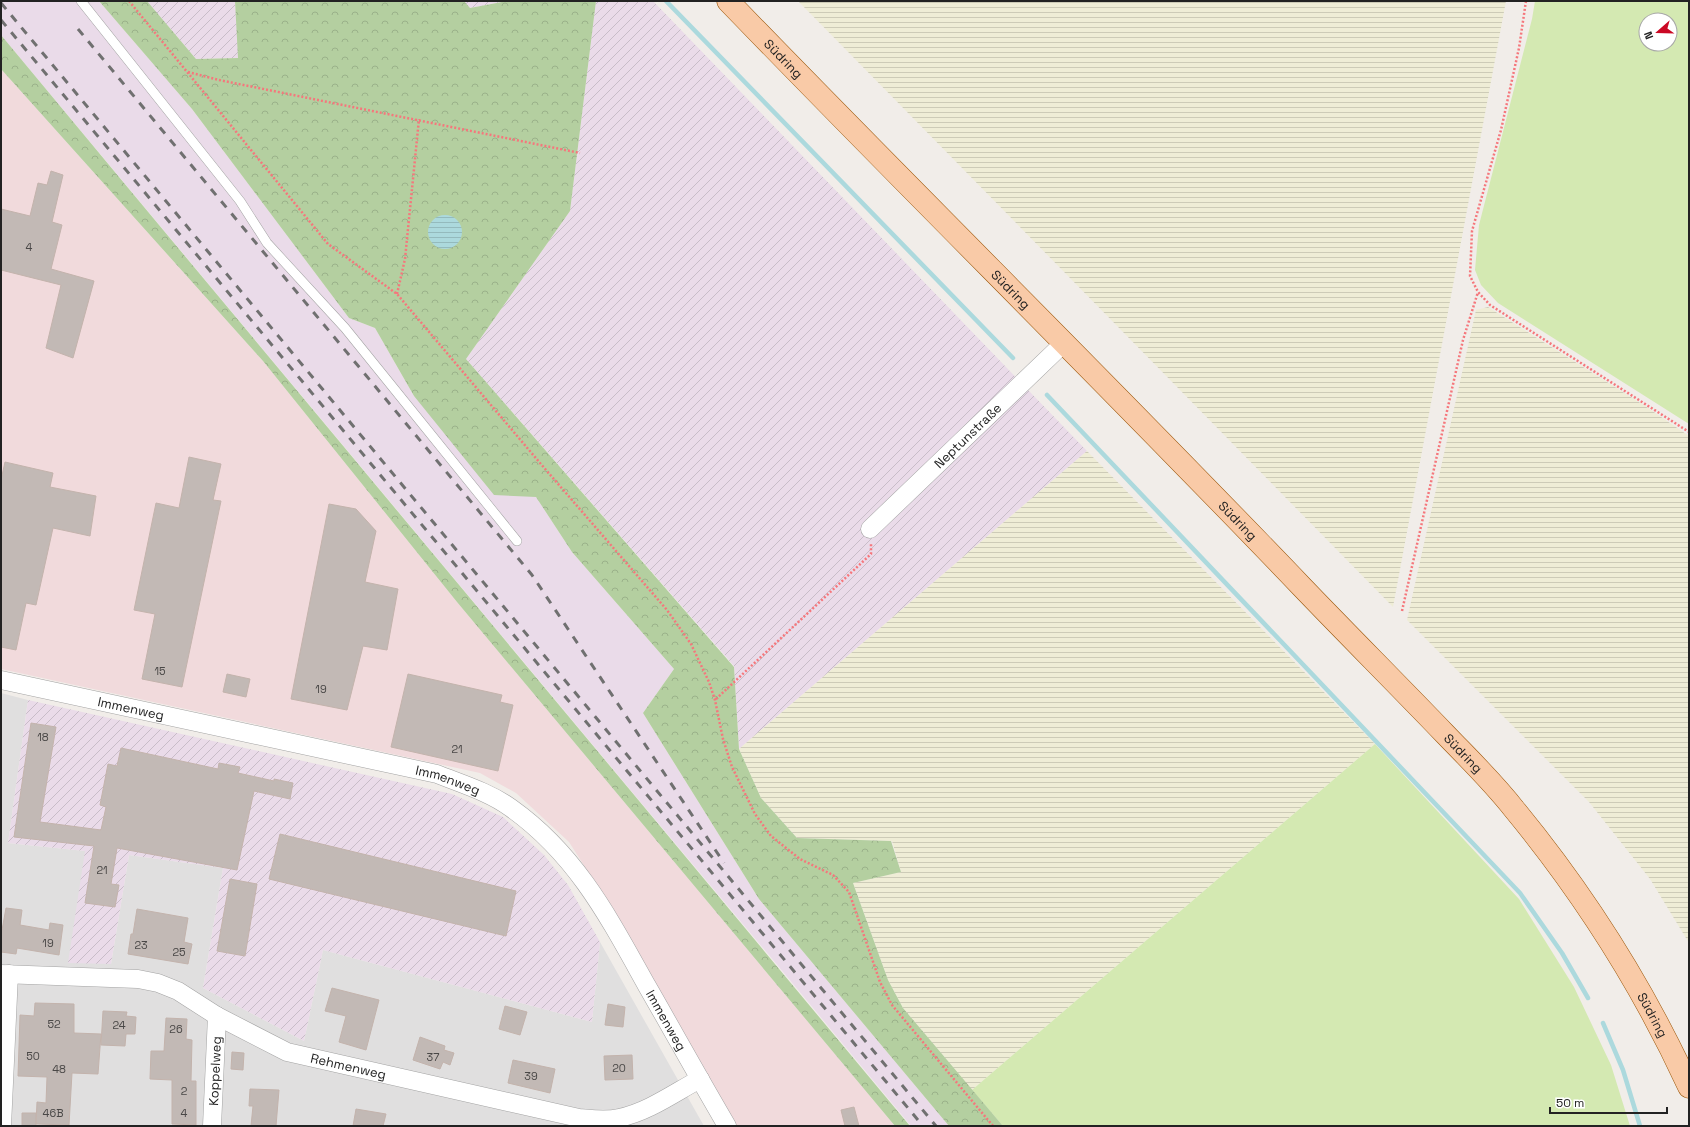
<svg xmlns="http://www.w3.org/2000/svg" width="1690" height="1127" font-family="'Space Grotesk',sans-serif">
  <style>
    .residential { fill: #e0dfdf }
    .commercial { fill: #f1dadc }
    .industrial { fill: url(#industrial-furrows) }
    .railway { fill: #eadbe9 }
    .farmland { fill: url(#farmland-rules) }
    .grass { fill: #d4e9b2; fill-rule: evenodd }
    .forest { fill: url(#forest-crowns) }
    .water { fill: url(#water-rules) }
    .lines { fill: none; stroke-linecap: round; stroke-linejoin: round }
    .stream { stroke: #acd9dd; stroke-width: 4.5 }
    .building { fill: #c2b9b5; stroke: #c3b3ac }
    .lane-casing { stroke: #a3a3a3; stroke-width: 10 }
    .street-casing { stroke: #a3a3a3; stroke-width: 19 }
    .primary-casing { stroke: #995406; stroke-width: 23 }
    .path { stroke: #f5777c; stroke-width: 2.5; stroke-dasharray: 2 2; stroke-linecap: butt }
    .lane { stroke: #fff; stroke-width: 9 }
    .street { stroke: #fff; stroke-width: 18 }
    .primary { stroke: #f9caa7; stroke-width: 22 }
    .rail { stroke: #707070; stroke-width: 3; stroke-dasharray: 8 8; stroke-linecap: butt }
    .labels { text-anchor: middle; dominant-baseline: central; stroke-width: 4; stroke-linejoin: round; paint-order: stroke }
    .number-label { font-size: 11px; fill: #4a4847 }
    .street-label { font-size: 13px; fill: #222; stroke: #fff }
  </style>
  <defs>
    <pattern id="industrial-furrows" width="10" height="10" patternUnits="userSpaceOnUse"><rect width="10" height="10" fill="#eadbe9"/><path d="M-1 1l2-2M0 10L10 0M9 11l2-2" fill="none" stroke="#c8bcc8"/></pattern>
    <pattern id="farmland-rules" width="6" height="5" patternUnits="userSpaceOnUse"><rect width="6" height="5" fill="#efedd6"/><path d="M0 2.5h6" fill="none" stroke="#cdcbb7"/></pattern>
    <pattern id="forest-crowns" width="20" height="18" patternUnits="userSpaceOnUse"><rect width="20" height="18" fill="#b4cfa0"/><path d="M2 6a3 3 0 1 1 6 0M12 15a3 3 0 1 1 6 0" fill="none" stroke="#9ab18a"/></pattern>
    <pattern id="water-rules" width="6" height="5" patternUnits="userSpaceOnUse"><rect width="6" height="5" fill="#acd9dd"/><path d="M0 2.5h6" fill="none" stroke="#94babd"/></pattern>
  </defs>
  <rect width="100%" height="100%" fill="#f1ede9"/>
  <path class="residential" d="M1,693L28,700L8,843L85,851L111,964L129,855L223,868L203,988L304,1041L323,950L592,1022L600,942L704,1126H1Z"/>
  <path class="commercial" d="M1,69L263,361L457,602L895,1126H734L613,911L569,842L516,793L480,773L1,669Z"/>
  <path class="industrial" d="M147,1H235L239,58L196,59Z
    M464,1H507L470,8Z
    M596,1H653L1087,451L739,749L734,666L466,359L570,211Z
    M28,700L452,794L503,817L544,855L568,885L600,942L592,1022L323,950L304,1041L203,988L223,868L129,855L111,964L68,963L85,851L8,843Z"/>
  <path class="railway" d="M1,1H99L192,109L349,318L375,328L414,396L536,497L572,552L674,669L643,713L759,899L949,1126H911L789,979L638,799L1,35Z"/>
  <path class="farmland" d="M798,1H1506L1393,607Z
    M1488,307L1645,406L1689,436V943L1650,879L1589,802L1407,620L1476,310Z
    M1087,451L1375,744L972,1090L903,1008L888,980L853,883L901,872L892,841L797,838L761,798L739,749Z"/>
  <path class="grass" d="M1535,1H1689V424L1498,303L1481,285L1475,270L1479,225L1532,19ZM1646,20H1670V44H1646Z
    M1375,744L1519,899L1574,987L1611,1065L1630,1126H1003L972,1090Z"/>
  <path class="forest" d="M99,1H147L196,59L238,58L235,1H464L470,8L507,1H596L570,211L466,359L734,667L739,749L761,798L797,838L891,841L901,872L853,883L888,980L903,1008L1003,1126H949L759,899L643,713L674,669L572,552L536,497L494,495L414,396L375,328L349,318L192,109Z
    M1,35L119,177L910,1126H895L457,602L263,361L1,69Z"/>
  <path class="water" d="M428 232a17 17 0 1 1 34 0a17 17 0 1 1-34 0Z"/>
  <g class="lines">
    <path class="stream" d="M666,1L1013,358
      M1047,395L1520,893L1562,953L1588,998
      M1603,1023L1623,1070L1640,1126"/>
  </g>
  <path class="building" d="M51,171L63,175L52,222L62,225L51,269L94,281L73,358L46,348L61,285L1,270V209L30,216L38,183L47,185Z
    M189,457L221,464L213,500L221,501L182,687L142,679L155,614L134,610L156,503L179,508Z
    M5,462L53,473L50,487L96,496L90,536L53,528L36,605L26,603L16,650L1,647V480Z
    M329,504L356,509L376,531L365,582L398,589L387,650L363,646L347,710L291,699Z
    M227,674L250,679L246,697L223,692Z
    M408,674L502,695L500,702L513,705L498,771L391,747Z
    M31,723L56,727L40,822L101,830L106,807L100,805L108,764L117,766L121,748L218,769L219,763L240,767L238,773L274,781V779L293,783L290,799L254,791L237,870L117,848L111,884L119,885L115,907L85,903L94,846L14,837Z
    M280,834L516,891L506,936L269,879Z
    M230,879L257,884L245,956L217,951Z
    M6,908L22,910L20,925L49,930L50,923L63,925L59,955L17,948L16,954L1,952V930H2Z
    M137,909L188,918L184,942L192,944L188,964L128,954L131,934H133Z
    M332,988L379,1000L366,1050L339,1042L346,1016L325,1011Z
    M35,1003L74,1004V1033L101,1034L98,1074L72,1073L69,1125L36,1124L37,1102L46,1103L47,1077L18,1076L20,1015L34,1016Z
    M608,1004L625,1007L623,1027L605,1025Z
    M505,1006L527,1012L520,1035L499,1029Z
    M103,1011L127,1012L126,1016L136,1017L135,1034H126L125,1046L101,1045Z
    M166,1018L187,1019L186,1039L192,1040L191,1081H196V1125L172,1124V1080L150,1079L151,1051H164Z
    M420,1037L445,1046L444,1050L454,1053L450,1065L443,1062L440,1069L413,1060Z
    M232,1052L244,1053L243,1070L231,1069Z
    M632,1055L633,1079L605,1080L604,1056Z
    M513,1060L555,1069L550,1093L508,1083Z
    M250,1089L279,1090L276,1126H251L253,1106H249Z
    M854,1107L859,1126H845L841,1110Z
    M356,1109L386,1114L383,1126H353Z
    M22,1113H36V1126H22Z"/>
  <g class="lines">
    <g class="lane-casing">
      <path id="lane" d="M81,1L240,201L267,243L345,328L517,541"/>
    </g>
    <g class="street-casing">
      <g id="street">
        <path id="s1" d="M870,529L1065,342"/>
        <path id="s2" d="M1,680L437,774C462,784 489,792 511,808C577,855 609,918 647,986C674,1033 700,1080 727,1126"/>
        <path id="s3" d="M1,974L138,979L158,983L178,991L217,1016L287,1052L579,1118C592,1119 606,1121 619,1118C648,1112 674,1093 700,1079"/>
        <path d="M2,1126L9,974"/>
        <path id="s4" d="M212,1126L217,1016"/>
      </g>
    </g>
    <g class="primary-casing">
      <g id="primary">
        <path id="s5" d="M728,1C918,198 1113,389 1302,587C1349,636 1397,684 1445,734C1468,758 1493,782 1514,809C1584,894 1643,987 1689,1087"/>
      </g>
    </g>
    <path class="path" d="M129,1L328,244L397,294L540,463L667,610L691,644L709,682L715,700L723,739L732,767L755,814L771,836L800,859L833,875L849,892L880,982L892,1005L993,1126
      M1526,1L1519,48L1501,130L1472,231L1470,276L1478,292L1490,305L1689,432
      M188,72L219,80L580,153
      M397,294L405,259L419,119
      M1402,611L1463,340L1478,292
      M716,699L871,554V544"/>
    <use href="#lane" class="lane"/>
    <use href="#street" class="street"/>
    <use href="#primary" class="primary"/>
    <path class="rail" d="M1,3L936,1126
      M1,20L923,1126
      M78,29L532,575L724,863"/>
  </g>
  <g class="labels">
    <g class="number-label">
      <text x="29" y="247">4</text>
      <text x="160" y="671">15</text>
      <text x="321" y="689">19</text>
      <text x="43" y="737">18</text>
      <text x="457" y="749">21</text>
      <text x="102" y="870">21</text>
      <text x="48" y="943">19</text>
      <text x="141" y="945">23</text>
      <text x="179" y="952">25</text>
      <text x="54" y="1024">52</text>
      <text x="119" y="1025">24</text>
      <text x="176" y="1029">26</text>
      <text x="33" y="1056">50</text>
      <text x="433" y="1057">37</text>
      <text x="619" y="1068">20</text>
      <text x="59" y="1069">48</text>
      <text x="531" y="1076">39</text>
      <text x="184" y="1091">2</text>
      <text x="53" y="1113">46B</text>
      <text x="184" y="1113">4</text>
    </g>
    <g class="street-label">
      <text stroke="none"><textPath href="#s5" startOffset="80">Südring</textPath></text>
      <text stroke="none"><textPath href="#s5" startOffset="404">Südring</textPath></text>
      <text stroke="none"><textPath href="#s1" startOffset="135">Neptunstraße</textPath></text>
      <text stroke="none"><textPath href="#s5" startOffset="728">Südring</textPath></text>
      <text stroke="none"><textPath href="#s2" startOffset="133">Immenweg</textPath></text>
      <text stroke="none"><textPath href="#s5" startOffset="1052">Südring</textPath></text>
      <text stroke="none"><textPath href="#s2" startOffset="458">Immenweg</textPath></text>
      <text stroke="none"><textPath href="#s5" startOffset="1376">Südring</textPath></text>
      <text stroke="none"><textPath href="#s2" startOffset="793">Immenweg</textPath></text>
      <text stroke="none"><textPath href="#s3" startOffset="367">Rehmenweg</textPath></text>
      <text stroke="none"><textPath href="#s4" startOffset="55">Koppelweg</textPath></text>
    </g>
  </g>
  <rect width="1690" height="1127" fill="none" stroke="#222222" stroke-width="4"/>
  <g transform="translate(1658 32) rotate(250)"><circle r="19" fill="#ffffff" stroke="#a7a7a7"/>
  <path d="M0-3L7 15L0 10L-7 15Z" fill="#cb0824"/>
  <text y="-6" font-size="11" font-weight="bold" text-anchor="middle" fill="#222222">N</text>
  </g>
  <path d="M1550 1107v6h117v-6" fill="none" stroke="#222222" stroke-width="2"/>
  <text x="1556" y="1107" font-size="12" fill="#222222" stroke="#ffffff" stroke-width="3" paint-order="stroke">50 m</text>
</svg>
